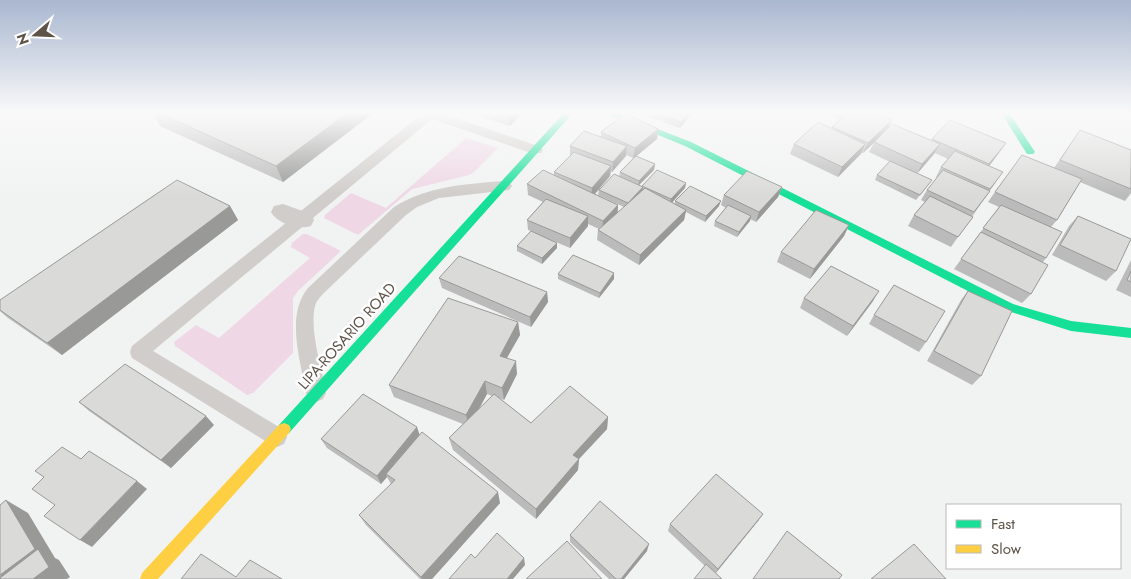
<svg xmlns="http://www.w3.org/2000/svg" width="1131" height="579" font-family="Jost,sans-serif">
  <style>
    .green { fill: #efd7e5 }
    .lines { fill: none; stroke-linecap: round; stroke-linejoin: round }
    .lane { fill: #d0cdcb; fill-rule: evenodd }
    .street { fill: #d0cdcb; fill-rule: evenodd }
    .fast { fill: #16e098; fill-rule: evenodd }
    .slow { fill: #ffcf43; fill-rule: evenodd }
    .wall { fill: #bbb; fill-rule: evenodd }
    .shaded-wall { fill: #999998 }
    .building { fill: #dadad9; stroke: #999998 }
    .labels { text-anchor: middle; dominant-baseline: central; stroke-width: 5; stroke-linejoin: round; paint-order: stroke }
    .street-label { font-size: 15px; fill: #5d5349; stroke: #fff }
  </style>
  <rect width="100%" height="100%" fill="#f1f2f2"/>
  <path class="green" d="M466,138L498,148L474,172L469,175L412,189L358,235L324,218L325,215L351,193L386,208Z
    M303,234H307L341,251L298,291L293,298V353L253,393L247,395L175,346L174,342L196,325L219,338L310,258L291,247L292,243Z"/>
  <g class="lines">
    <path class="lane" d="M422,114H444L541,147L543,150L541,153H531L432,119L153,351L284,430L287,437L284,444L277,447L270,444L132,358L130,352L132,346Z
      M504,181L509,182L512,186L509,190L439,198L417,207L406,215L327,290C323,294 317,299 315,306C309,330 322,368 326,393L323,399L316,402L309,399L306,393C301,361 285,316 308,288L394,207C428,186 465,184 504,181Z"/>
    <path class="street" d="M283,204L311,214L314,220L311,226C298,230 278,224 271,212L274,206Z"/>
    <path class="fast" d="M563,114H572L289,433L284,435L279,433L277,429L279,425Z
      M607,114H619L691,142L1013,304L1071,321L1131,328V338L1071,331L1005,310L685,146Z
      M1002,114H1010L1035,152L1033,154H1027Z"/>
    <path class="slow" d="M284,423L289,425L291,429L289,433L158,579H140L142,573L279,425Z"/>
  </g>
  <path class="wall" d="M153,114H372L283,182L160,126Z
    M473,114H521L510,126Z
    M639,114H691L680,128L663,122V119L662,121Z
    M829,114H879L892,120L888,128L931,141L932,139L1006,143L989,166L996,182L951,247L908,226L914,215L925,202L921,200L927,190L937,178L936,177L941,167L948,159L935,153L917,173L932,180L916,200L875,180L877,175L890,162L869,152L874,143L863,153H861L838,177L790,154L794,144L831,128L840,119Z
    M658,129L657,139L636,156L655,164L654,170L639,185L642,187V186L686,183L685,188L672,202L675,204V201L719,206L705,222L686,212L684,220L639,265L597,240L598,230L599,229L588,224V226L570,248L549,239L557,243V248L542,264L517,251V246L531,231L528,230L527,220L543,202L528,195L527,184L554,175V172L570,156V146L601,137V132ZM626,155L633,158L620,172L619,177L599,189L610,176L611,172H612ZM599,190L598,195L624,207L618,213V205L595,194Z
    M1080,130L1131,150V193L1125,201L1080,182L1057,220L1051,227L1046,258L1043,262L1031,294L1022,303L954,269L999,207L988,202L995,192L1054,168Z
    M782,187L778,197L756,222L750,219L737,237L714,226L715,221L726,208L721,205L724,195Z
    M230,206L238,220L62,355L8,318L0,311V300Z
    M1078,216L1116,271L1106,281L1052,255L1069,226Z
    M849,225L844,236L810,279L777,262L781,252Z
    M1131,260V297L1116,290Z
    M558,274L614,279L599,298L558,279Z
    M439,278L547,292L548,302L531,327L442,288Z
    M968,291L981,376L972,385L927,361L961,300Z
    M804,298L873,301L847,336L800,308Z
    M874,315L926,342L919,352L869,324Z
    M518,322L520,335L507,358L517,374L504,400L499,398L531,423L608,417L607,429L579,459L578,470L536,519L453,450L449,438L463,424L394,397L389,385ZM487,394L492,396L479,409Z
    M79,402L214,425L171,468L89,411Z
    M420,434L500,503L432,579H420L366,525L359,515L391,484L387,477L381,484L327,448L321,439Z
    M763,514L758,521L716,573L705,566L668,531L670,524Z
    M570,535L647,551L624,579H609L570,542Z"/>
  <path class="shaded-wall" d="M346,114H372L283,182L276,166Z
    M510,114H521L510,126L509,116Z
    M663,114H667L664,116L663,119L662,121Z
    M688,114H691L680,128L681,122Z
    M892,120L887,130L863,153L868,143Z
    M658,129L657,139L633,159L635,148Z
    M1006,143L999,153L983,174L989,164Z
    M865,144L861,154L838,177L842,167Z
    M940,144L934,154L917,174L922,164Z
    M627,146L626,156L612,172L613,162Z
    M655,164L654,170L638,186L639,181Z
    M611,166L610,176L591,198L592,188Z
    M686,183L685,188L670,205L671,199Z
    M643,187V192L628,203Z
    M782,187L778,197L756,222L759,212Z
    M721,201L719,206L705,222L706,216Z
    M618,205L617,215L602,231L603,221Z
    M230,206L238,220L62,355L47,343Z
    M686,210L684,220L639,265L640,255Z
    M588,216V226L570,248V238Z
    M751,216L750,221L737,237L739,232Z
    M849,225L844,236L810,279L814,269Z
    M557,243V248L542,264V258Z
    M614,273V279L599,298L600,293Z
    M879,291L873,301L847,336L853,326Z
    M547,292L548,302L531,327L530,317Z
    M518,322L520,335L501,368L500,356Z
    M516,361L517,374L504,400L502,388Z
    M485,381L487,394L469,427L466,415Z
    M206,416L214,425L171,468L161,460Z
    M608,417L607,429L579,459L578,470L536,519V509L573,455Z
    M417,427L420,436L386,474L387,477L381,484L377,476Z
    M137,481L147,489L92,547L80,540Z
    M498,492L500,503L432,579H422L421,577Z
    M6,500L28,513L55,558L59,560L70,577L67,579H0Z
    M763,514L758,521L714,575L718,569Z
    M649,544L647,551L624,579H621Z
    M524,558L525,565L513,579H507Z"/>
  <path class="building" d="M161,114H346L276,166Z
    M625,114H626L658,129L635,148L601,132Z
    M666,114H688L681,122L664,116Z
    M846,114H879L892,120L868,143L832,127Z
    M950,120L1006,143L989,164L932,139Z
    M818,122L865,144L842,167L794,144Z
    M892,124L940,144L922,164L874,142Z
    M1080,130L1131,150V189L1060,160Z
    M584,131L627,146L613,162L570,146Z
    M955,151L1003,172L990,189L941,167Z
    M574,152L611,166L592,188L554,172Z
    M1022,155L1082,179L1057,220L995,192Z
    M636,156L655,164L639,181L620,172Z
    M890,161L932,180L920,195L877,175Z
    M543,170L618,205L603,221L527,184Z
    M657,170L686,183L671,199L642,186Z
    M943,170L990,191L974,212L927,190Z
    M747,171L782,187L759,212L724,195Z
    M614,174L643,187L628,203L599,190Z
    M177,180L230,206L47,343L0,310V300Z
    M690,186L721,201L706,216L675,201Z
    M645,188L686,210L640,255L598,230Z
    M930,196L973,217L958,237L914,215Z
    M546,199L588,216L570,238L527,220Z
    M728,205L751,216L739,232L715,221Z
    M1001,205L1062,232L1046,258L983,228Z
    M816,210L849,225L814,269L781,252Z
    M1078,216L1131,239L1116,271L1060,245Z
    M531,231L557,243L542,258L517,246Z
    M981,232L1048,265L1031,294L961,259Z
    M573,255L614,273L600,293L558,274Z
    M459,256L547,292L530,317L439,278Z
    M831,266L879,291L853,326L804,298Z
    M1131,271V282L1127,280Z
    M894,285L945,311L926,342L874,315Z
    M968,291L1012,311L981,376L934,351Z
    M448,298L518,322L500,356L516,361L502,388L485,381L466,415L389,385Z
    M125,364L206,416L161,460L79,402Z
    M570,386L608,417L573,455L579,459L536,509L449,438L494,394L531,423Z
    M363,394L417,427L377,476L321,439Z
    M422,432L498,492L421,577L359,515L395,480L386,474Z
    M62,447L81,459L89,451L137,481L80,540L44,516L55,505L32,489L44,477L35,471Z
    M716,474L763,514L718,569L670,524Z
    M6,500L35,549L0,575V505Z
    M600,501L649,544L621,579H616L570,535Z
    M787,531L842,575L839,579H753Z
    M497,533L524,558L507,579H449L471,554L475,558Z
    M567,541L602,579H526Z
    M914,544L946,579H871Z
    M38,549L49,567L33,579H0V578Z
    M201,554L236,577L250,560L282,579H181Z
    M706,564L722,579H694Z"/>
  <linearGradient id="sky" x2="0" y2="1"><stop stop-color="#a9b7d0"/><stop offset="0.58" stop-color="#f9f9f9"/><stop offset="1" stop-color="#f9f9f9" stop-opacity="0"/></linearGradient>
  <rect width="1131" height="195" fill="url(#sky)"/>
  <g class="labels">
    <g class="street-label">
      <text transform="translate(347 336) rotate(-48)">LIPA-ROSARIO ROAD</text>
    </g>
  </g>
  <rect x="946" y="504" width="175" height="65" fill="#ffffff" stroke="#bebab6"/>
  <rect x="956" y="520" width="25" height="8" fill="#16e098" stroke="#bebab6"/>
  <text x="991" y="529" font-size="15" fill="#5d5349">Fast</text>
  <rect x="956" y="545" width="25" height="8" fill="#ffcf43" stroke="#bebab6"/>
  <text x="991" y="554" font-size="15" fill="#5d5349">Slow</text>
  <g transform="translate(35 35) rotate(251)" stroke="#ffffff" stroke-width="4" paint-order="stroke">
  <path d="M0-4L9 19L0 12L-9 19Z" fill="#5d5349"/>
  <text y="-8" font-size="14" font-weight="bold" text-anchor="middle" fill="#5d5349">N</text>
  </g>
</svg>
